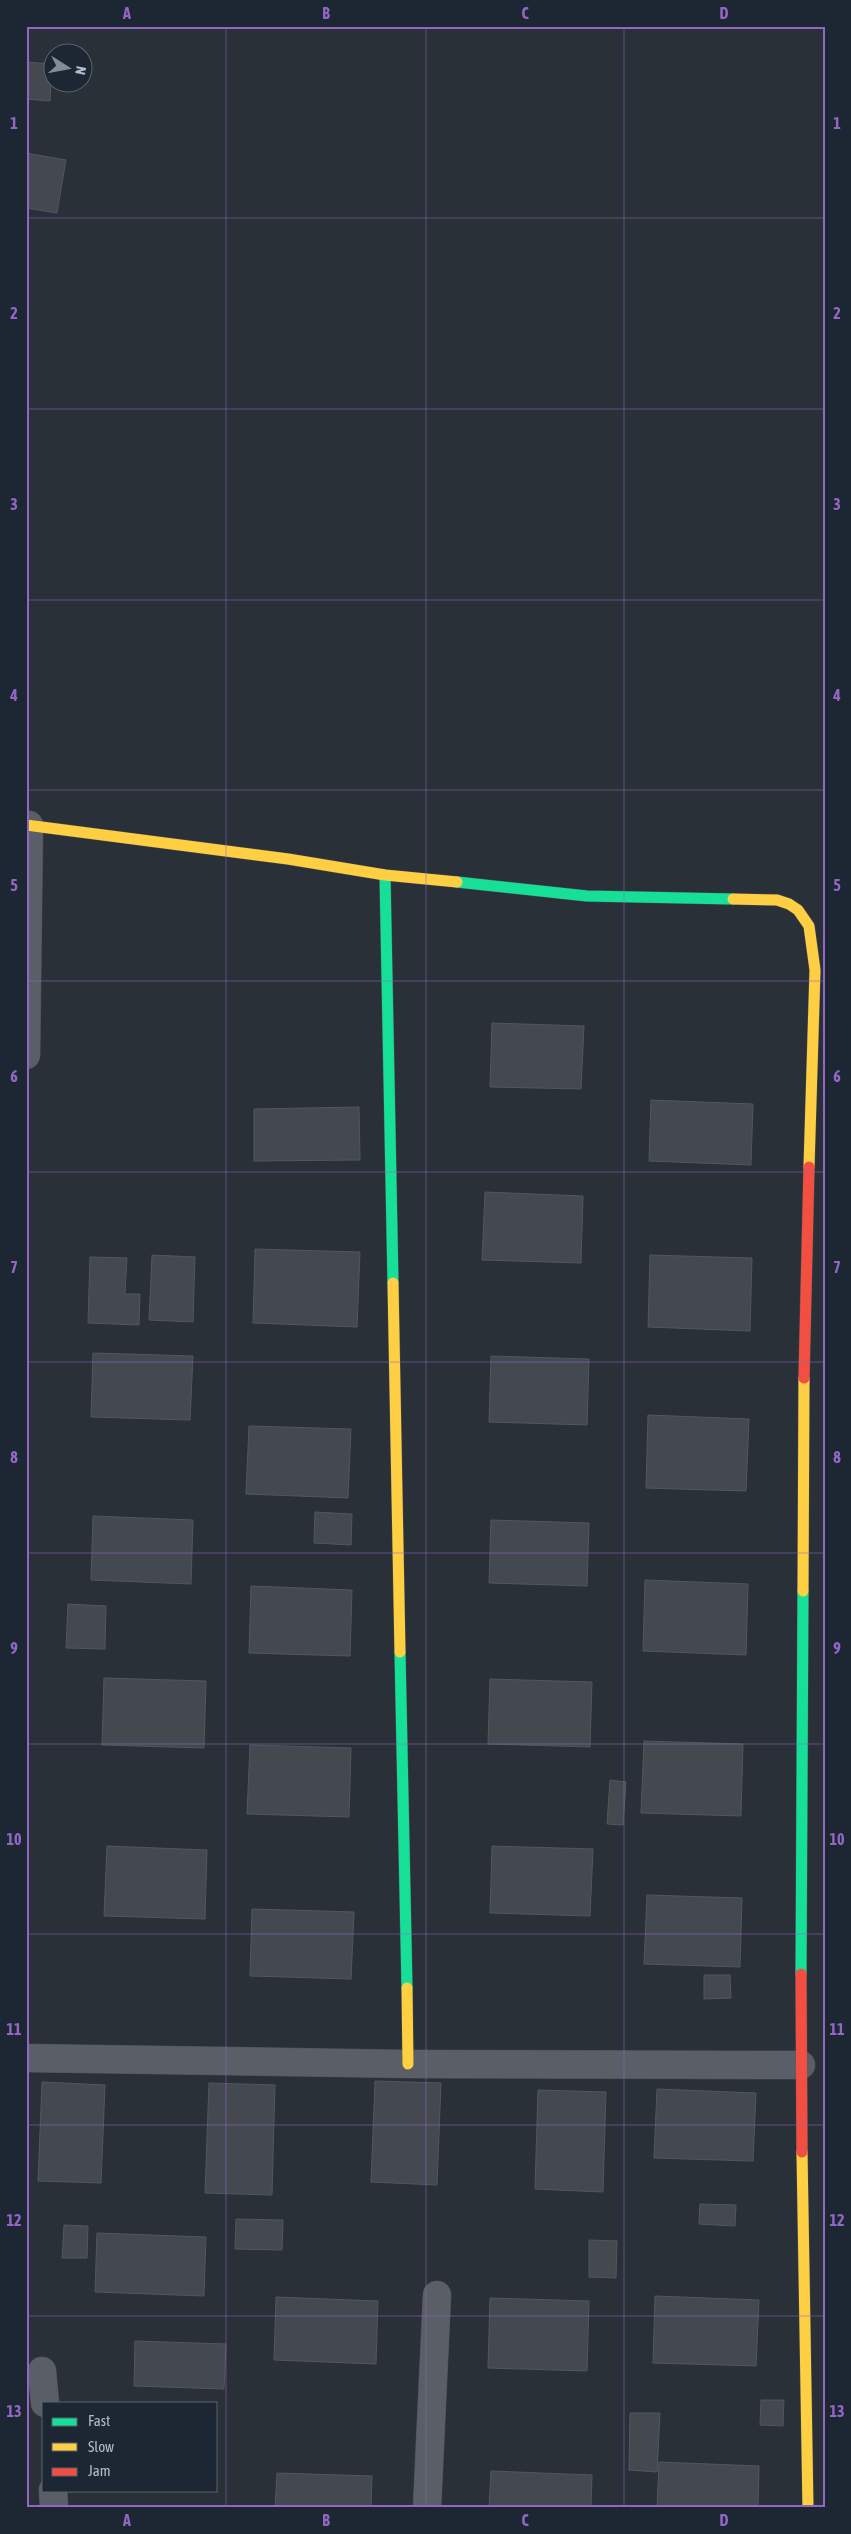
<svg xmlns="http://www.w3.org/2000/svg" width="851" height="2534" font-family="'Asap Condensed',sans-serif">
  <style>
    .building { fill: #444950; stroke: #52575f }
    .lines { fill: none; stroke-linecap: round; stroke-linejoin: round }
    .street-casing { stroke: #484c53; stroke-width: 29 }
    .fast-casing { stroke: #484c53; stroke-width: 12 }
    .slow-casing { stroke: #484c53; stroke-width: 12 }
    .jam-casing { stroke: #484c53; stroke-width: 12 }
    .street { stroke: #5a5e66; stroke-width: 28 }
    .fast { stroke: #16e098; stroke-width: 11 }
    .slow { stroke: #ffcf43; stroke-width: 11 }
    .jam { stroke: #f24e42; stroke-width: 11 }
    .grid { fill: none; stroke: #9266c3; stroke-width: 1; stroke-opacity: 0.55 }
    .neatline { fill: none; stroke: #9266c3; stroke-width: 2 }
    .grid-label { font-size: 16px; text-anchor: middle; font-weight: bold; fill: #9266c3 }
  </style>
  <rect width="100%" height="100%" fill="#2a3038"/>
  <path class="building" d="M26,62L52,64L50,101L26,99Z
    M26,153L66,160L57,213L26,208Z
    M492,1023L584,1026L581,1089L490,1087Z
    M651,1100L753,1104L751,1165L649,1161Z
    M359,1107L360,1160L254,1161V1109Z
    M485,1192L583,1196L581,1263L482,1260Z
    M255,1249L360,1252L357,1327L253,1323Z
    M152,1255L195,1257L193,1322L149,1320Z
    M650,1255L752,1258L750,1331L648,1327Z
    M90,1257L127,1258L125,1294H140L139,1325L88,1323Z
    M93,1353L193,1356L190,1420L91,1417Z
    M491,1356L589,1359L587,1425L489,1422Z
    M648,1415L749,1419L746,1491L646,1488Z
    M249,1426L351,1429L348,1498L246,1494Z
    M315,1512L352,1514L351,1545L314,1543Z
    M93,1516L193,1520L191,1584L91,1580Z
    M491,1520L589,1523L587,1586L489,1583Z
    M645,1580L748,1584L746,1655L643,1651Z
    M251,1586L352,1590L350,1656L249,1653Z
    M68,1604L106,1606L105,1649L66,1648Z
    M104,1678L206,1681L204,1748L102,1745Z
    M490,1679L592,1682L590,1747L488,1744Z
    M644,1741L743,1744L741,1816L641,1813Z
    M250,1745L351,1748L349,1817L247,1814Z
    M610,1780L626,1782L623,1825L607,1824Z
    M107,1846L207,1850L205,1919L104,1916Z
    M492,1846L593,1849L590,1916L490,1913Z
    M647,1895L742,1898L740,1967L644,1964Z
    M252,1909L354,1912L351,1979L250,1976Z
    M704,1975H730L731,1998L704,1999Z
    M375,2081L441,2083L437,2185L371,2182Z
    M42,2082L105,2085L101,2183L38,2181Z
    M209,2083L275,2085L272,2195L205,2193Z
    M657,2089L756,2093L753,2161L654,2158Z
    M538,2090L606,2092L603,2192L535,2189Z
    M700,2204L736,2205L735,2226L699,2224Z
    M236,2219L283,2220L282,2250L235,2249Z
    M64,2225L88,2226L87,2258H62Z
    M97,2233L206,2237L204,2296L95,2292Z
    M589,2240L617,2241L616,2278L589,2277Z
    M655,2296L759,2300L756,2366L653,2363Z
    M276,2297L378,2301L376,2364L274,2360Z
    M490,2298L589,2301L587,2371L488,2368Z
    M135,2341L226,2344L224,2389L134,2386Z
    M761,2400H784L783,2426L760,2425Z
    M630,2413H660L657,2472L629,2470Z
    M659,2462L759,2466L758,2508H657Z
    M491,2471L592,2475L591,2508H489Z
    M277,2473L372,2476L371,2508H275Z"/>
  <g class="lines">
    <g class="street-casing">
      <path id="street" d="M26,1055L29,825
        M26,2058L408,2064L801,2065
        M42,2371L45,2403
        M53,2490L54,2508
        M427,2508L437,2295"/>
    </g>
    <g class="fast-casing">
      <path id="fast" d="M385,875L393,1283
        M457,882L587,896L733,899
        M400,1652L407,1988
        M801,1974L803,1591"/>
    </g>
    <g class="slow-casing">
      <path id="slow" d="M26,825L288,859L385,875L457,882
        M733,899L777,900L789,904L798,910L809,926L815,970L809,1167
        M393,1283L400,1652
        M803,1591L804,1378
        M407,1988L408,2064
        M802,2152L808,2508"/>
    </g>
    <g class="jam-casing">
      <path id="jam" d="M804,1378L809,1167
        M801,1974L802,2152"/>
    </g>
    <use href="#street" class="street"/>
    <use href="#fast" class="fast"/>
    <use href="#slow" class="slow"/>
    <use href="#jam" class="jam"/>
  </g>
  <path class="grid" d="M226,26V2508M426,26V2508M624,26V2508M26,218H825M26,409H825M26,600H825M26,790H825M26,981H825M26,1172H825M26,1362H825M26,1553H825M26,1744H825M26,1934H825M26,2125H825M26,2316H825"/>
  <rect width="851" height="2534" fill="none" stroke="#1d2633" stroke-width="55"/>
  <rect x="42" y="2402" width="175" height="90" fill="#1d2633" stroke="#59626f"/>
  <rect x="52" y="2418" width="25" height="8" fill="#16e098" stroke="#59626f"/>
  <text x="88" y="2426" font-size="15" fill="#b4bcc9">Fast</text>
  <rect x="52" y="2443" width="25" height="8" fill="#ffcf43" stroke="#59626f"/>
  <text x="88" y="2452" font-size="15" fill="#b4bcc9">Slow</text>
  <rect x="52" y="2468" width="25" height="8" fill="#f24e42" stroke="#59626f"/>
  <text x="88" y="2476" font-size="15" fill="#b4bcc9">Jam</text>
  <g transform="translate(68 68) rotate(101)"><circle r="24" fill="#1d2633" stroke="#59626f"/>
  <path d="M0-4L9 19L0 12L-9 19Z" fill="#848b96"/>
  <text y="-8" font-size="14" font-weight="bold" text-anchor="middle" fill="#b4bcc9">N</text>
  </g>
  <rect x="28" y="28" width="796" height="2478" class="neatline"/>
  <g class="grid-label">
    <text x="127" y="19">A</text>
    <text x="326" y="19">B</text>
    <text x="525" y="19">C</text>
    <text x="724" y="19">D</text>
    <text x="14" y="129">1</text>
    <text x="837" y="129">1</text>
    <text x="14" y="319">2</text>
    <text x="837" y="319">2</text>
    <text x="14" y="510">3</text>
    <text x="837" y="510">3</text>
    <text x="14" y="701">4</text>
    <text x="837" y="701">4</text>
    <text x="14" y="891">5</text>
    <text x="837" y="891">5</text>
    <text x="14" y="1082">6</text>
    <text x="837" y="1082">6</text>
    <text x="14" y="1273">7</text>
    <text x="837" y="1273">7</text>
    <text x="14" y="1463">8</text>
    <text x="837" y="1463">8</text>
    <text x="14" y="1654">9</text>
    <text x="837" y="1654">9</text>
    <text x="14" y="1845">10</text>
    <text x="837" y="1845">10</text>
    <text x="14" y="2035">11</text>
    <text x="837" y="2035">11</text>
    <text x="14" y="2226">12</text>
    <text x="837" y="2226">12</text>
    <text x="14" y="2417">13</text>
    <text x="837" y="2417">13</text>
    <text x="127" y="2526">A</text>
    <text x="326" y="2526">B</text>
    <text x="525" y="2526">C</text>
    <text x="724" y="2526">D</text>
  </g>
</svg>
